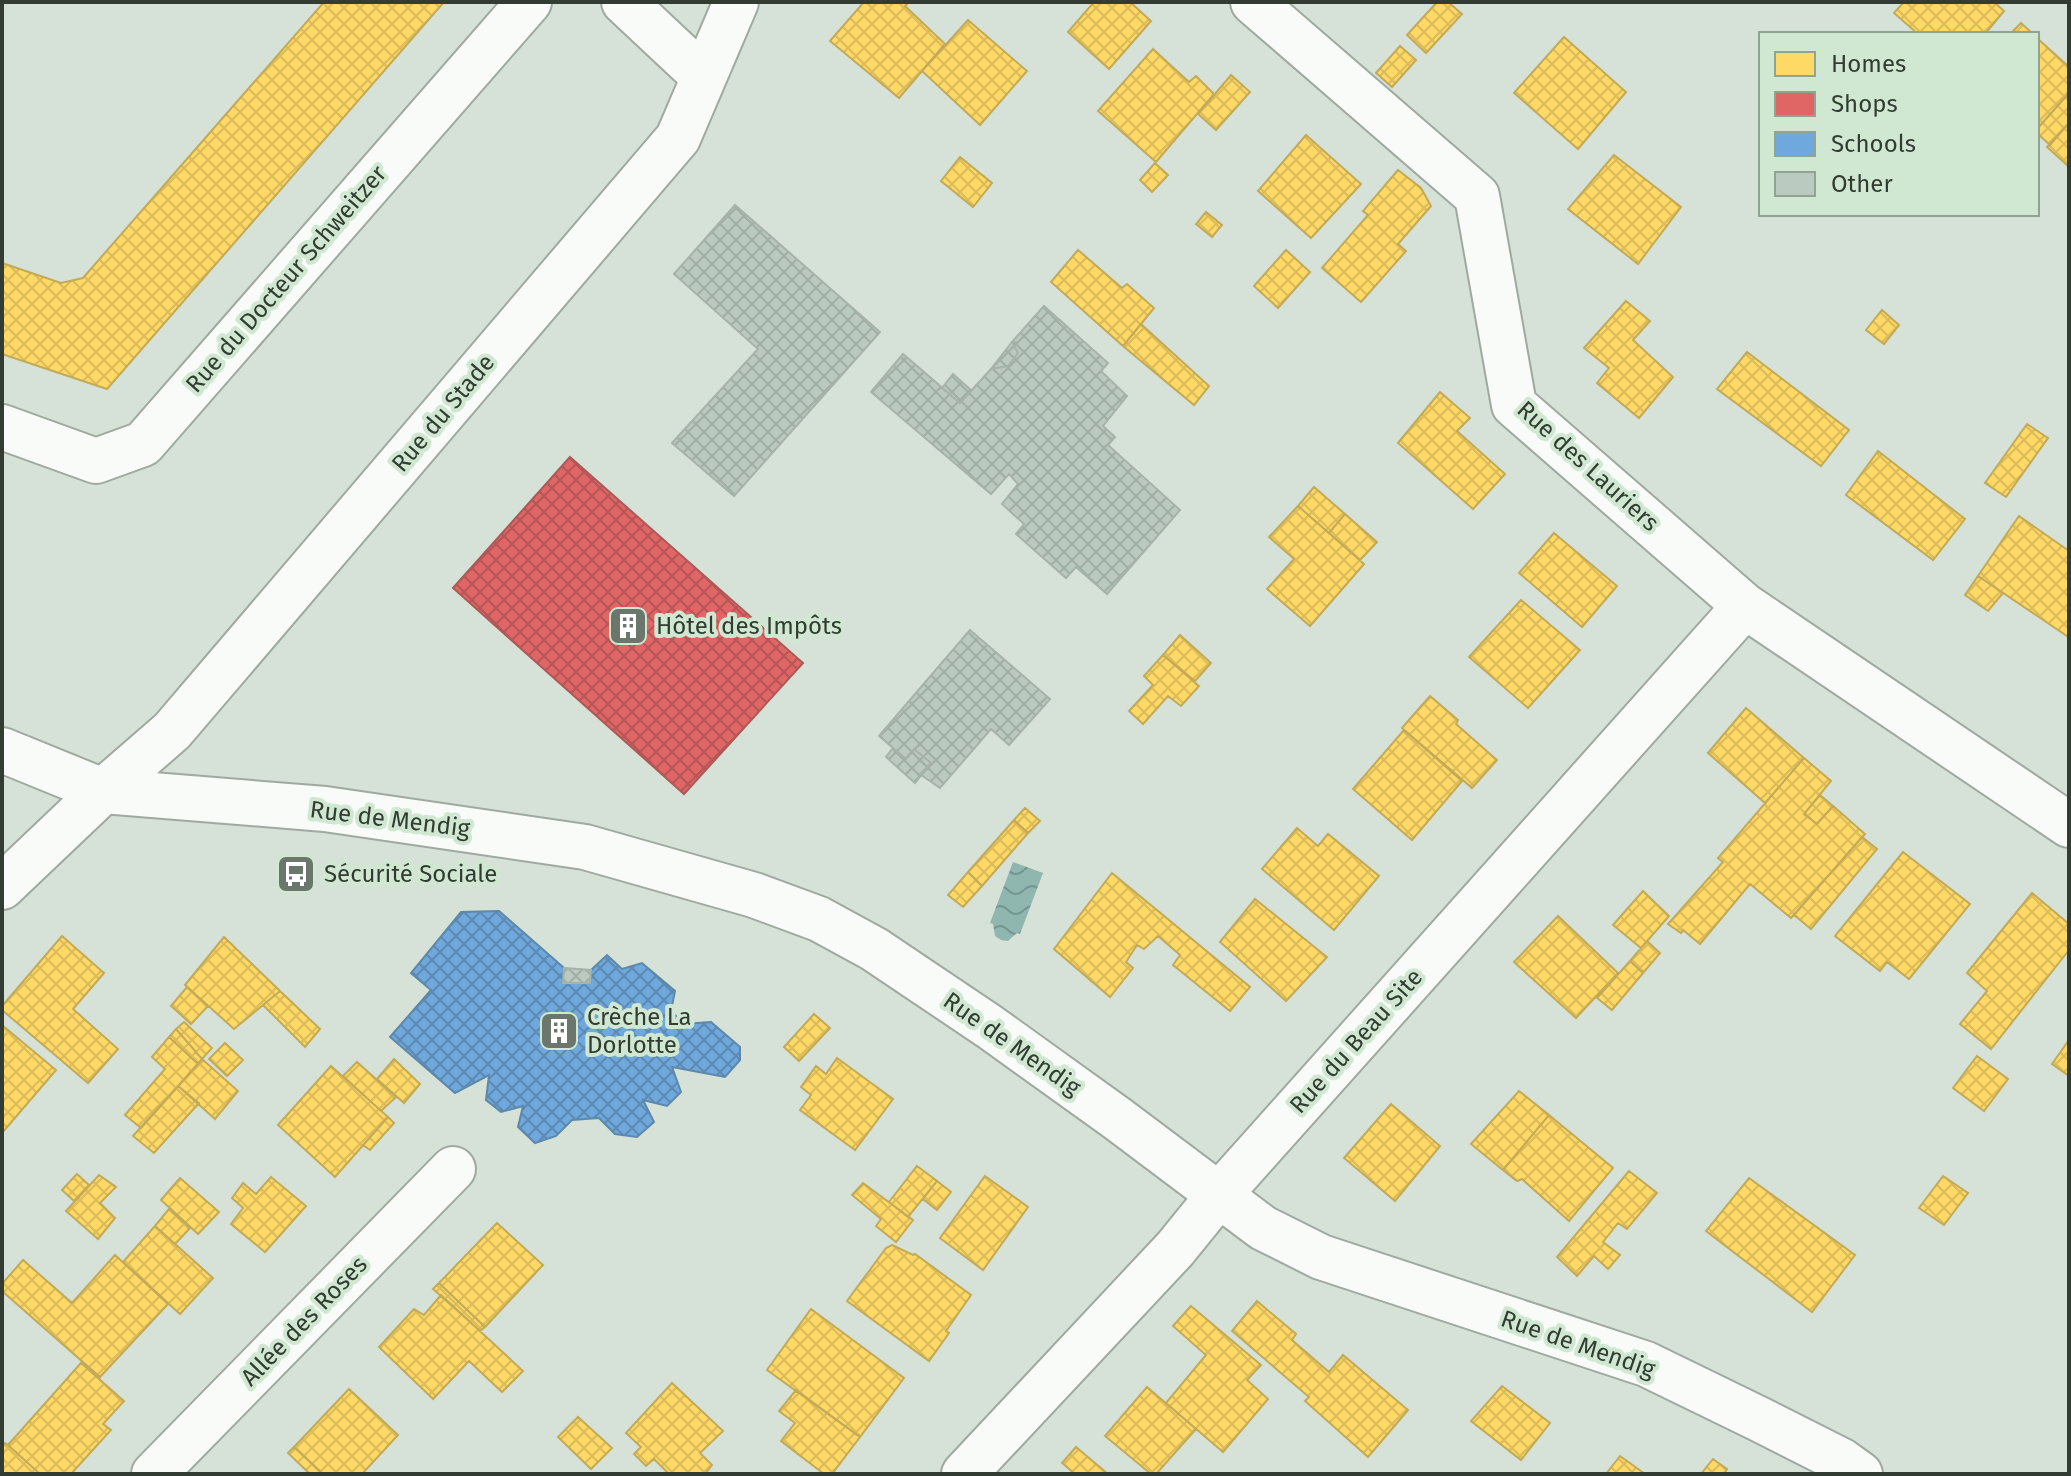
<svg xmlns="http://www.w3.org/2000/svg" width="2071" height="1476" font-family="'Fira Sans',sans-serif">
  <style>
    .water { fill: url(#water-waves) }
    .homes { fill: url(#homes-cross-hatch); stroke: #c2aa57; stroke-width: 2 }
    .shops { fill: url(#shops-cross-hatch); stroke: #ac5957; stroke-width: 2 }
    .schools { fill: url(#schools-cross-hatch); stroke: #5d88a9; stroke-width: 2 }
    .building { fill: url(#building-cross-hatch); stroke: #a6b2aa; stroke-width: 2 }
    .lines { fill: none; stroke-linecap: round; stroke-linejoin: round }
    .minor-casing { stroke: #9fa9a0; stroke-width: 48 }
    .tertiary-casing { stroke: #9fa9a0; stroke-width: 48 }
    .minor { stroke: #f9fbf9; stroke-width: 44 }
    .tertiary { stroke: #f9fbf9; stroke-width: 44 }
    .labels { text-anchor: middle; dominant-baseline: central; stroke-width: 8; stroke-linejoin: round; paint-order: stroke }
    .street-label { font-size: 24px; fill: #323c33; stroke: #d0e8d2 }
    .poi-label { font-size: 24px; fill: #323c33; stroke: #d0e8d2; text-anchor: start }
  </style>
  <defs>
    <pattern id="water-waves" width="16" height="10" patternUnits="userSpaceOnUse" patternTransform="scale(2)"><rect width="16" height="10" fill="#8fb7b0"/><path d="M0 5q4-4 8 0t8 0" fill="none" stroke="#759690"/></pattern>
    <pattern id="homes-cross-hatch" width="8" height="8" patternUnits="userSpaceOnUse" patternTransform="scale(2)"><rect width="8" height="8" fill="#ffd966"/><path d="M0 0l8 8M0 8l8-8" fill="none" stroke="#dbbb59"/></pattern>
    <pattern id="shops-cross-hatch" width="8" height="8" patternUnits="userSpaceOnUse" patternTransform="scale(2)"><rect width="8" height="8" fill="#e06666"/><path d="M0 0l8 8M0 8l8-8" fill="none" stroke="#b65555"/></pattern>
    <pattern id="schools-cross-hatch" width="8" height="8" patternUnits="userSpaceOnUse" patternTransform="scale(2)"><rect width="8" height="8" fill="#6fa8dc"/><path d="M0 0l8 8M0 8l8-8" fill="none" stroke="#5c8ab3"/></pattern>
    <pattern id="building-cross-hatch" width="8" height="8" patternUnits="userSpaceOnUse" patternTransform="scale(2)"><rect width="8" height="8" fill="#bbcac1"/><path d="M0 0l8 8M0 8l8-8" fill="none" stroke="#a1aea6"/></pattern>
  </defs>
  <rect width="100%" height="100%" fill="#d6e2d7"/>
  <path class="water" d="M1013,862L1043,873L1020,934L1017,933L1008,941L1001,940L995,936L993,924L990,923Z"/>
  <path class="homes" d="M324,2H444L107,389L2,354V263L61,283L83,278Z
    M864,2H909L905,6L945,44L899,98L830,41Z
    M1094,2H1130L1151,21L1109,69L1068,32Z
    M1437,2H1448L1462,14L1426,53L1407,35Z
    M1904,2H1994L2004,11L1985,34H1918L1894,13Z
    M968,20L1027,71L980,125L922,71Z
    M2021,23L2033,34H2010Z
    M1564,37L1626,92L1578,149L1514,93Z
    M2037,38L2069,67V93L2037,129Z
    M1400,46L1416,60L1392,87L1376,73Z
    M1153,49L1189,82L1196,76L1214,94L1156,162L1098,111Z
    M1231,75L1250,92L1216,130L1198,114Z
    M2069,93V123L2050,145L2037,133V129Z
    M2069,123V167L2047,147Z
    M1306,135L1361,184L1311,238L1258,191Z
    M1614,155L1681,207L1638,264L1568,209Z
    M960,157L992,183L973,207L941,181Z
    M1155,163L1168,175L1152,192L1140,180Z
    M1398,170L1421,188L1431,206L1398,244L1406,251L1361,302L1322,268L1368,215L1363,211Z
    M1206,212L1222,225L1212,237L1196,224Z
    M1078,250L1122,288L1127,284L1154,308L1123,346L1051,282Z
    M1286,250L1310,272L1278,308L1254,286Z
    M1626,301L1650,321L1633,340L1673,377L1639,418L1597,383L1609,368L1584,348Z
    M1882,310L1899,325L1884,344L1866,330Z
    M1141,324L1209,386L1194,405L1123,346Z
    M1747,352L1849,430L1821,466L1717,389Z
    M1440,392L1470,418L1457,431L1505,474L1473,509L1398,443Z
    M2027,424L2048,438L2006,497L1985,483Z
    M1878,451L1965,519L1933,560L1846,495Z
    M1314,487L1345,514L1329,533L1298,506Z
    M1298,506L1364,564L1310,626L1267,589L1294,559L1269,537Z
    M1345,514L1377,542L1360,560L1329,533Z
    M2019,516L2069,551V633L2067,636L1978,576Z
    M1554,533L1617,586L1582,627L1519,573Z
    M1978,576L2003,593L1988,611L1965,595Z
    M1521,600L1580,650L1528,708L1469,657Z
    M1180,635L1211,663L1195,681L1163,655Z
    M1163,655L1199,686L1181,706L1168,696L1143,724L1129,711L1153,685L1144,676Z
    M1430,696L1458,720L1456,724L1497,760L1472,788L1402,728Z
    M1746,708L1804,758L1765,803L1708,753Z
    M1404,730L1462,781L1412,840L1353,789Z
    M1804,758L1831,781L1804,814L1817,824L1833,806L1865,834L1791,918L1750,884L1700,944L1683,930L1681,933L1668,924L1723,862L1718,858Z
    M1820,795L1833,806L1817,824L1804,814Z
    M1025,808L1040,821L1028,833L1014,820Z
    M1014,820L1028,833L982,886L968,872Z
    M1297,828L1318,846L1328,834L1379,876L1334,930L1262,869Z
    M1862,837L1877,849L1811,929L1794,915Z
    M1903,852L1970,904L1909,979L1887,962L1880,971L1835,936Z
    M968,872L982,886L963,907L948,895Z
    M1112,873L1250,987L1230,1011L1173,965L1180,955L1158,936L1144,949L1137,945L1126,962L1133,968L1110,997L1054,949Z
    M1643,891L1669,916L1641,948L1613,925Z
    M2032,893L2069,924V950L1991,1049L1960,1024L1987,991L1967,973Z
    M1255,899L1327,957L1286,1001L1220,942Z
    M1558,916L1618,973L1576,1018L1514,962Z
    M62,936L104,973L73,1009L118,1049L88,1083L2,1010V1006Z
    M224,937L280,991L234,1029L185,985Z
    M1647,941L1660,953L1643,973L1630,961Z
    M1630,961L1643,973L1612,1010L1597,998Z
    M187,987L208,1006L191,1024L171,1006Z
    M280,991L320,1029L305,1047L263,1005Z
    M814,1014L830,1028L799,1061L784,1047Z
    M184,1022L212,1048L202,1059L176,1029Z
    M2,1025L56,1070L2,1133Z
    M176,1029L202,1059L198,1064L169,1037Z
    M169,1037L198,1064L141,1128L125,1115L165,1069L152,1057Z
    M2069,1040V1076L2052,1064Z
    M225,1043L243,1060L227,1076L209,1059Z
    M1977,1056L2008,1079L1984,1111L1953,1088Z
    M837,1058L893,1099L855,1150L800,1110L811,1095L801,1087L816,1066L826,1074Z
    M202,1059L238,1091L215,1119L178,1086Z
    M394,1059L420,1084L404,1103L377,1079Z
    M357,1062L396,1097L381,1111L343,1076Z
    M331,1066L388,1117L335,1177L278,1125Z
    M178,1086L199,1103L154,1153L133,1136Z
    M1519,1091L1549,1115L1503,1170L1471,1144Z
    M1391,1104L1440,1146L1395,1201L1344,1158Z
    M1549,1115L1613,1168L1569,1221L1522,1179L1517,1181L1503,1170Z
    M388,1117L394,1123L370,1150L363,1145Z
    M917,1166L937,1181L908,1217L889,1202Z
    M1629,1171L1657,1193L1627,1229L1618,1223L1603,1242L1620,1255L1608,1269L1594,1256L1577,1276L1557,1257Z
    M77,1174L89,1185L74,1201L62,1190Z
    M99,1175L116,1187L100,1203L115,1218L98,1239L66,1211Z
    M985,1176L1028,1207L983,1270L940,1238Z
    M1943,1176L1968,1193L1944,1225L1919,1208Z
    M271,1177L306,1206L265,1252L231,1224L243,1208L232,1198L243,1183L256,1194Z
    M180,1178L219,1212L198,1234L161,1200Z
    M1749,1178L1855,1255L1812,1312L1706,1231Z
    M937,1181L951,1192L937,1210L923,1199Z
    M863,1183L913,1220L896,1242L876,1226L881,1219L852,1195Z
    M169,1209L190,1228L175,1244L155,1226Z
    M497,1223L543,1265L485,1327L439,1283Z
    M155,1226L213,1278L180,1314L123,1262Z
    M892,1245L913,1255L915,1254L971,1295L946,1331L949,1333L929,1361L847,1301L886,1248Z
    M115,1255L168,1304L100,1377L2,1291V1284L23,1260L72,1303Z
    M439,1283L485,1327L480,1331L433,1289Z
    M441,1295L523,1371L502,1392L469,1361L433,1399L379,1347L414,1309L424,1315Z
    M1257,1301L1296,1334L1292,1340L1329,1372L1343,1355L1408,1410L1368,1457L1305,1401L1309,1397L1232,1331Z
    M1191,1306L1261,1365L1247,1380L1268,1399L1223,1452L1166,1403L1206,1355L1173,1326Z
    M811,1309L904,1378L860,1437L767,1370Z
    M81,1363L124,1401L103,1424L111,1430L71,1474H40L8,1445Z
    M672,1383L723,1431L700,1453L712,1465L705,1474H669L654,1459L646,1466L634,1454L641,1447L626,1433Z
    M1502,1386L1550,1423L1521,1460L1471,1421Z
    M1147,1387L1196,1429L1156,1474H1151L1105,1436Z
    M349,1389L398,1435L362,1474H323L294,1447Z
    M796,1390L860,1437L832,1474H824L781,1441L795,1423L779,1411Z
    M578,1417L612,1448L591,1469L558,1437Z
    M5,1443L8,1445L40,1474H2V1447Z
    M294,1447L323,1474H310L288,1453Z
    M1076,1447L1108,1474H1075L1062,1463Z
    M1620,1456L1645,1474H1606Z
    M1713,1459L1727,1469L1724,1474H1701Z"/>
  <path class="shops" d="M570,457L803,663L684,794L453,588Z"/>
  <path class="schools" d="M499,911L564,968L563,983H590L591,970L607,955L622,969L642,963L675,991L671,1011L684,1024L711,1022L740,1047V1060L725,1077L672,1067L681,1092L667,1106L643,1100L654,1122L637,1137L615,1134L599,1118L572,1120L556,1136L535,1143L518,1127L523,1106L501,1112L486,1100L489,1075L455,1093L390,1037L431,990L411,973L461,912Z"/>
  <path class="building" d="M735,205L880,332L734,496L672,443L758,349L674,274Z
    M1044,306L1108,363L1101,371L1127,396L1103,426L1115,437L1108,445L1180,510L1107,594L1076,567L1066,578L1016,534L1024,524L1002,504L1018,484L1009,474L991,494L871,392L903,354L960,403L991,369L1008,366L1018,353L1012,342Z
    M1012,342L1018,353L1008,366L991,369Z
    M953,374L971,390L960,403L942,388Z
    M970,630L1050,699L1009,745L991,729L940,788L920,774L931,763L914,749L906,759L879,736Z
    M893,748L906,759L914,749L931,763L915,783L886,757Z
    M564,968L591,970L590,983H563Z"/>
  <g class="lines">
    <g class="minor-casing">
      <path id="minor" d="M624,2L704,77
        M1253,2L1477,196L1514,405L1745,606L2069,825
        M2,427L96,461L143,444L529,2
        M2,887L103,791L172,731L678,138L736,2
        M154,1474L453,1169
        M964,1474L1175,1249L1218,1196L1745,606"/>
    </g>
    <g class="tertiary-casing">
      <path id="tertiary" d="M2,750L103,791L325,809L585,847L754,895L819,919L874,949L990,1027L1118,1119L1263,1228L1321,1257L1646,1364L1759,1419L1842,1461L1860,1474"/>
    </g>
    <use href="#minor" class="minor"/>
    <use href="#tertiary" class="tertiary"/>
  </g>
  <defs>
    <g id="building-square" transform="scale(2)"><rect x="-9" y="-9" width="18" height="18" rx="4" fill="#6b766c" stroke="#d0e8d2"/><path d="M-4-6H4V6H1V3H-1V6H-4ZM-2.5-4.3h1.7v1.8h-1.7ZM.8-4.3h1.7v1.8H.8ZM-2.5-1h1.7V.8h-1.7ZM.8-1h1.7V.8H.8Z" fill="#fff"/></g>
    <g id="bus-square" transform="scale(2)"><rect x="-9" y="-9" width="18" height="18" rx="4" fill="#6b766c" stroke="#d0e8d2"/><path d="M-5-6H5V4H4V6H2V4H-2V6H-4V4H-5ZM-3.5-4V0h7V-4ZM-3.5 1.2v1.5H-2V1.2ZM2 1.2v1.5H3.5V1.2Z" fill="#fff"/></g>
  </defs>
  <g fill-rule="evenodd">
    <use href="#building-square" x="628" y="626"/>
    <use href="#bus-square" x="296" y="874"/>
    <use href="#building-square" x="559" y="1031"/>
  </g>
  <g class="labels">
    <g class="street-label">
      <text transform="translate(286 279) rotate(-49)">Rue du Docteur Schweitzer</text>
      <text transform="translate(443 413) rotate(-50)">Rue du Stade</text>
      <text transform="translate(1588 466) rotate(42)">Rue des Lauriers</text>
      <text transform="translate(390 819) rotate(7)">Rue de Mendig</text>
      <text transform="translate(1356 1041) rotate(-48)">Rue du Beau Site</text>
      <text transform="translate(1012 1044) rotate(35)">Rue de Mendig</text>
      <text transform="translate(304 1321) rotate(-46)">Allée des Roses</text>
      <text transform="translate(1578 1344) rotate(19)">Rue de Mendig</text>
    </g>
    <g class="poi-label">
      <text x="656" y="626">Hôtel des Impôts</text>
      <text x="324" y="874">Sécurité Sociale</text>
      <text x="587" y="1017">Crèche La<tspan x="587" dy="28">Dorlotte</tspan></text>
    </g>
  </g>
  <rect width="2071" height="1476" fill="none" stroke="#323c33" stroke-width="8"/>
  <rect x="1759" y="32" width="280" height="184" fill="#d0e8d2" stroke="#91a392" stroke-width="2"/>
  <rect x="1775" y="52" width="40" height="24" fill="#ffd966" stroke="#91a392" stroke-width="2"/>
  <text x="1831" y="72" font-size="24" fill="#323c33">Homes</text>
  <rect x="1775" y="92" width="40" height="24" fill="#e06666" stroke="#91a392" stroke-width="2"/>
  <text x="1831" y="112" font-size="24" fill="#323c33">Shops</text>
  <rect x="1775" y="132" width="40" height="24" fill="#6fa8dc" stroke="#91a392" stroke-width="2"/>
  <text x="1831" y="152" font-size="24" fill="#323c33">Schools</text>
  <rect x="1775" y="172" width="40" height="24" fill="#bbcac1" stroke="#91a392" stroke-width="2"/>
  <text x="1831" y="192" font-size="24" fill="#323c33">Other</text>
</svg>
